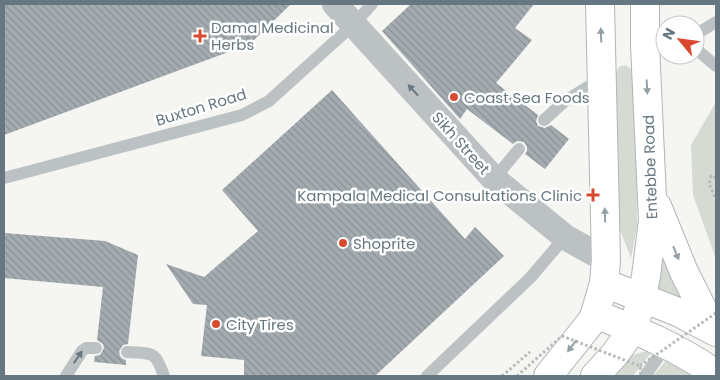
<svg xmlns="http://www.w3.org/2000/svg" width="720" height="380" font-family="Poppins,sans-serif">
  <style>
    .green { fill: #d5dad2 }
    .building { fill: url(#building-back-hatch) }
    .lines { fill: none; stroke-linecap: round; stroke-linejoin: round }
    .secondary-casing { stroke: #afb5b9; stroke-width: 30 }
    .primary-casing { stroke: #b0b5b8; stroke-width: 30 }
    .path { stroke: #b7babc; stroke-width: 3; stroke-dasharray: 2.5 2.5; stroke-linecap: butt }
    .lane { stroke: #bcc1c4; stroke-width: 12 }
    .street { stroke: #bcc1c4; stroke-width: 26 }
    .secondary { stroke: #fff; stroke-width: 28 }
    .primary { stroke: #fff; stroke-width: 28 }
    .path-bridge { stroke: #b7babc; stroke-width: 3; stroke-dasharray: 2.5 2.5; stroke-linecap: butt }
    .oneway { fill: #94a0a7 }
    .oneway2 { fill: #667781 }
    .poi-dot { fill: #d8492f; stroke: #fff; stroke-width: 2 }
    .labels { text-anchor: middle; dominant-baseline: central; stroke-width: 5; stroke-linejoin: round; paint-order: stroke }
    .poi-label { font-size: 15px; fill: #667781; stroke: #fff; text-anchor: start }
    .street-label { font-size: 15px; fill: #667781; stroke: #fff }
  </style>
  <defs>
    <pattern id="building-back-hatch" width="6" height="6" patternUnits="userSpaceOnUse" patternTransform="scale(1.25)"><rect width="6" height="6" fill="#a4acb1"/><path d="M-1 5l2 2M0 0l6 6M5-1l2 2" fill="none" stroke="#899195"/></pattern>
  </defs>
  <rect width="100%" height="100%" fill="#f5f5f2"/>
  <path class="green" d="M626,65L632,70L636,75L637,227L631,258L620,230L615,183L616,73L619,67Z
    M716,102V259L693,195L691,145Z
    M659,248L689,298L650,294Z
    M654,349L633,376H610L622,358Z
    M668,358L696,376H653Z"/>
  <path class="building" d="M4,4H291L250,44L4,135Z
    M411,4H534L515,28L532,40L496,83L538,115L536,121L538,126L545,128L551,125L569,139L545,169L525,154L527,151V147L524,142L517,141L513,144L467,109L460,119L382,31Z
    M332,90L465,239L475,227L504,256L375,376H244V360L201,356L207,305L193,304L166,264L204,277L258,231L222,190Z
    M4,233L105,241L138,255L128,344L123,345L119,351L120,356L123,359L126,360V365L94,362L95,356L100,355L104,348L103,344L97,340L103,287L4,278Z"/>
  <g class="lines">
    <g class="secondary-casing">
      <path id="secondary" d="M548,376L591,322L595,314
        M595,376L615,354L633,329"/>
    </g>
    <g class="primary-casing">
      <path id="primary" d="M600,4L606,260L604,283L595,314C637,330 679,348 716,374
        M657,206L684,272L713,330
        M604,283L678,312L716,332
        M633,329L642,297L646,276L653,220L645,45V4"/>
    </g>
    <path class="path" d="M716,178L711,176L709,184L716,199
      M502,376L530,352"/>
    <path class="lane" d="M695,35L716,22
      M645,45L665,43
      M695,48L716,66
      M544,120L565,101L602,78
      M4,178L242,115L269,101L354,24L372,4
      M494,179L519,149
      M127,352C153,354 155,350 164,376
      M66,376L82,351L86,348H96
      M427,376L530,278L565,237
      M645,376L667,344"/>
    <path class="street" d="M335,4L494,179L565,237L606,260"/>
    <use href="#secondary" class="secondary"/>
    <use href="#primary" class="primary"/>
    <path class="path-bridge" d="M640,366L716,313
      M517,376L562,336L640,366L641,376"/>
  </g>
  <defs><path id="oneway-solid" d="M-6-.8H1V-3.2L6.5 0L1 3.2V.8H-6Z" transform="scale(1.25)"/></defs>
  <g class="oneway">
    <use href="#oneway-solid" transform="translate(601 35) rotate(-92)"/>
    <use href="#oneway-solid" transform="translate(647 87) rotate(87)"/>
    <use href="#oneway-solid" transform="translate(605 215) rotate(-91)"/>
    <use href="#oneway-solid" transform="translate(676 253) rotate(68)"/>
    <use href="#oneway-solid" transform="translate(572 346) rotate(128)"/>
  </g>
  <g class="oneway2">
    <use href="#oneway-solid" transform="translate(413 90) rotate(-132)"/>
    <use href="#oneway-solid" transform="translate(78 357) rotate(-56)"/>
  </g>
  <g class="poi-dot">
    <path d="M197.5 28.5h5v5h5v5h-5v5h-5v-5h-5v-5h5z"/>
    <circle cx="454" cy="97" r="5"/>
    <path d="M590.5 187.5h5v5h5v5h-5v5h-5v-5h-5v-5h5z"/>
    <circle cx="343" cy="243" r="5"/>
    <circle cx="216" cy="324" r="5"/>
  </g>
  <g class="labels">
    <g class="poi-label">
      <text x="211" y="27">Dama Medicinal<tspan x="211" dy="17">Herbs</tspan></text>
      <text x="464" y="97">Coast Sea Foods</text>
      <text x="582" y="195" text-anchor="end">Kampala Medical Consultations Clinic</text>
      <text x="353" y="243">Shoprite</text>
      <text x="226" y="324">City Tires</text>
    </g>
    <g class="street-label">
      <text transform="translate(201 107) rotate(-17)">Buxton Road</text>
      <text transform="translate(461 143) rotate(48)">Sikh Street</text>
      <text transform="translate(650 167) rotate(-92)">Entebbe Road</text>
    </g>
  </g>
  <rect width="720" height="380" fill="none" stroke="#667781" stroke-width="10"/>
  <g transform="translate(680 40) rotate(299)"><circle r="24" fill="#ffffff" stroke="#c2c9cd"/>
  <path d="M0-4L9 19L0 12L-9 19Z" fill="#d8492f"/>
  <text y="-8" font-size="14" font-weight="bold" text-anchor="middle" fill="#667781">N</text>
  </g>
</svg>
